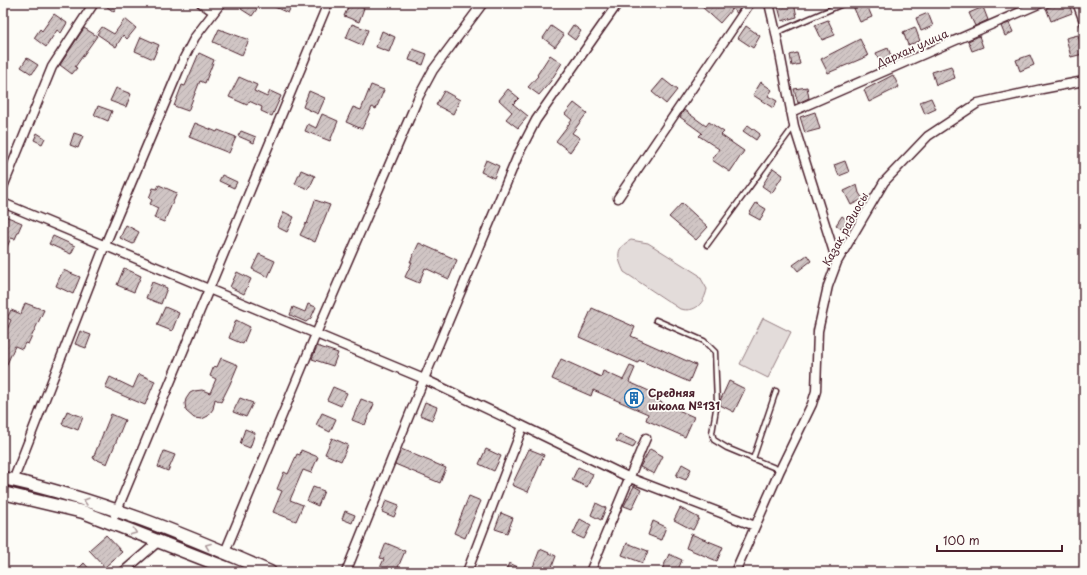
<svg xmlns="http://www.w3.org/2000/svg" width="1087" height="575" font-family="'Playpen Sans',sans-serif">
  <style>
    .green { fill: #e3dcda; stroke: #967e82 }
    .building { fill: url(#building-hatch); stroke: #4a1f2b }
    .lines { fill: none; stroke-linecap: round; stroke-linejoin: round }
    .lane-casing { stroke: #4a1f2b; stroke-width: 7 }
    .street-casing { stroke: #4a1f2b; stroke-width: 11 }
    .secondary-casing { stroke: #4a1f2b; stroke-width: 15 }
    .lane { stroke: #fdfcf7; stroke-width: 4 }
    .street { stroke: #fdfcf7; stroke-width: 8 }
    .secondary { stroke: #fdfcf7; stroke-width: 12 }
    .oneway { stroke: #ac999b }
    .labels { text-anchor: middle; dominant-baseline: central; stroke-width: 3.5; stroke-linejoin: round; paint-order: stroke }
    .street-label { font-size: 11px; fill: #4a1f2b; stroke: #fdfcf7 }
    .poi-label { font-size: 11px; font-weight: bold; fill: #4a1f2b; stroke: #fdfcf7; text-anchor: start }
  </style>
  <defs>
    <pattern id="building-hatch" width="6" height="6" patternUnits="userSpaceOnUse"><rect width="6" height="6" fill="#d0c5c4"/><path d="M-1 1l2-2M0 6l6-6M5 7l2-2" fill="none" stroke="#b4a9a9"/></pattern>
  </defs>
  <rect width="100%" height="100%" fill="#fdfcf7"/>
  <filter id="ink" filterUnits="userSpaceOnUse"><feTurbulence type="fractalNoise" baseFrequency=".025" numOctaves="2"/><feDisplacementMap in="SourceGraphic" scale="8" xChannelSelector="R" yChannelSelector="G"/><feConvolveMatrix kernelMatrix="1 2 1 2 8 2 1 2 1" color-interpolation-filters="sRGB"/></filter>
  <g filter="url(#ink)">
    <path class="green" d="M631,240L648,243L699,275L707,289C704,303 696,313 680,309L624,272C617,257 615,248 631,240Z
      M763,318L791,332L768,378L740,364Z"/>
    <path class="building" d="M102,3H120L114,12Z
      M245,3H261L252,16L241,9Z
      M266,3H293L288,13Z
      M350,3L364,8L359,22L344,16Z
      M705,3H743L737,13L732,9L720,23L702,7Z
      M777,3H794L797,17L782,21Z
      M860,3H866L872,17L860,22L853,6Z
      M1059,3H1069L1072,13L1051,21L1046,8Z
      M983,7L988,20L975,26L969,13Z
      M928,13L933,26L921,31L916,18Z
      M54,14L67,23L61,33L57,30L46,47L34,38L40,29L42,31Z
      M125,19L136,28L127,39L123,35L116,47L97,34L102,27L114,34Z
      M828,20L835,35L822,40L815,25Z
      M1009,23L1013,32L1005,36L1001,26Z
      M352,24L368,30L362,45L346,38Z
      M573,25L581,31L575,40L567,34Z
      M551,26L564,35L555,47L543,38Z
      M746,26L760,36L753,48L738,38Z
      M915,27L920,41L908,45L903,32Z
      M84,28L97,36L75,67L77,68L72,74L60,65Z
      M219,29L249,40L242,55L213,42Z
      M382,31L395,37L389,52L376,47Z
      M1078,35L1083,54L1071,57L1066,38Z
      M979,36L983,47L972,51L968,41Z
      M141,37L159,45L153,59L135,51Z
      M860,39L868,56L828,73L821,59Z
      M888,48L893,61L882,66L876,53Z
      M413,49L427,54L423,65L409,60Z
      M199,53L214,60L205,83L200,81L188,111L174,106L182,85L185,86Z
      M797,53L800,64L792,66L790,55Z
      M550,55L562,63L550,82L539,95L528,87L538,76L537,75Z
      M1030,55L1034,65L1020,71L1016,60Z
      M27,58L38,65L32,74L21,67Z
      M951,66L955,78L936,85L932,72Z
      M893,75L899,87L869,102L864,90Z
      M239,77L257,85L254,91L267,97L270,91L281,96L272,116L261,111L262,107L249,101L247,105L229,97Z
      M663,79L677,90L666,104L652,92Z
      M761,82L772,90L768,96L777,101L773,108L753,95Z
      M371,85L384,90L376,109L372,107L362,129L346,122L353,107L361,110Z
      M807,87L809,98L798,103L794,89Z
      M116,88L131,94L126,107L110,101Z
      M508,89L519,98L513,104L528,116L518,128L506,119L512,112L499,100Z
      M309,91L325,98L318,114L303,107Z
      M444,91L460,100L453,114L436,105Z
      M931,98L936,109L925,114L920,102Z
      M574,103L587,113L572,133L580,138L570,152L556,141L572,120L565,114Z
      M98,106L112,111L108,121L94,115Z
      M684,110L706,126L709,122L724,132L721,135L744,151L730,172L712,160L719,149L699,136L702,133L680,117Z
      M815,112L820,129L805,133L800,117Z
      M322,114L338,121L330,141L305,131L308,124L316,128Z
      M195,123L217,132L218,130L236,137L229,153L189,137Z
      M748,125L760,134L756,140L743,131Z
      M241,131L256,137L254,143L238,136Z
      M37,133L45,138L42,144L34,140Z
      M74,133L83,136L78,148L70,145Z
      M486,160L499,166L494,178L481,172Z
      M845,161L849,172L839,176L834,165Z
      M773,168L783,175L772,193L762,186Z
      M301,170L315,176L309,189L295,184Z
      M222,175L237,182L234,188L219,181Z
      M159,185L177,193L164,222L154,218L158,208L150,204L152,200L149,198L153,188L157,189Z
      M857,185L859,193L863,199L851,205L844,191Z
      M315,200L330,205L315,242L300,235L306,223L307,224Z
      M682,203L708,227L696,240L669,217Z
      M756,203L766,209L760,220L749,214Z
      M284,212L294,217L287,232L277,227Z
      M3,215L22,223L15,239L11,238L3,256Z
      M842,216L850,222L844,231L836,225Z
      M126,225L139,232L133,244L120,238Z
      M53,236L75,246L71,254L49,244Z
      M419,243L457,260L449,279L425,268L419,283L405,277L412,262H410Z
      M259,254L275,261L268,277L252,269Z
      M807,255L811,261L798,271L793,265Z
      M124,268L141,276L134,292L117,285Z
      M63,270L80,277L73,294L56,286Z
      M237,272L251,279L244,294L230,287Z
      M152,282L167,288L161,304L146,298Z
      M25,303L44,310L28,344L25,343L22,349L15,346L3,373V339L11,320L7,318L11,310L21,314Z
      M308,304L316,307L311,318L306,322L290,315L293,307L305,312Z
      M165,307L179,313L172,331L157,325Z
      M592,308L635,327L631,336L696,365L689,382L639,360L638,363L579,337Z
      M236,320L250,327L243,344L229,338Z
      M80,331L91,335L86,348L75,344Z
      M317,346L338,353L333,366L312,359Z
      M221,358L238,365L230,384L221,402L215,399L213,409L208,416L202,419L194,418L186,411L185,403L186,399L190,393L194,391L202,390L210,393L216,379L210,376L214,366L217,367Z
      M561,359L601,377L603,371L623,380L630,366L635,368L629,382L658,395L656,400L694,417L685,437L646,420L648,414L593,390L591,396L552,379Z
      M139,374L155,381L145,405L105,388L110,377L133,388Z
      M729,381L745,389L734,412L720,405V401Z
      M333,387L347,393L341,406L327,400Z
      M240,398L253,403L246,417L233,412Z
      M361,399L374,404L365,425L352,420Z
      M425,402L437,407L432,420L420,415Z
      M67,411L83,417L78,430L62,424Z
      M322,413L336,419L330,432L316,425Z
      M111,414L125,420L107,464L93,458Z
      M245,429L255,433L250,448L240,444Z
      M619,434L636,442L633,448L616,441Z
      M332,438L348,445L341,461L325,454Z
      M401,449L446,468L440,483L395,464Z
      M486,449L501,456L494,471L479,464Z
      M529,449L544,455L528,492L512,485Z
      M650,449L663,456L654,474L640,467Z
      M301,450L318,457L311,473L303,470L290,500L303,505L296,521L273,512L282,491L277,489L284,472L288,474L297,454L300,455Z
      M164,451L175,455L168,471L158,467Z
      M682,464L691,469L686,480L676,476Z
      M578,467L593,474L587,487L572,480Z
      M634,486L641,490L632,509L624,506Z
      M313,487L324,491L318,506L307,501Z
      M469,496L481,501L465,538L454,533Z
      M386,500L399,505L394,517L382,512Z
      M596,503L606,508L601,520L591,515Z
      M680,508L699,518L693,530L674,520Z
      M345,511L355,515L352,523L342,519Z
      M501,513L513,518L507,533L495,529Z
      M580,519L591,525L584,539L573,534Z
      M653,521L666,527L661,540L648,535Z
      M691,534L723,547L717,561L686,548Z
      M106,535L122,552L105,567L89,550Z
      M386,543L405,551L396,572H378L384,559L380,558Z
      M627,543L648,551L643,563L622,555Z
      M540,549L556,556L550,572H545L533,567Z
      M669,554L682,560L677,572H661Z
      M84,563L92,572H75Z
      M509,563L529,572H505Z"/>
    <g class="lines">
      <g class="lane-casing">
        <path id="lane" d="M1075,3L1084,27
          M776,33L845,3
          M707,245L794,126
          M656,320L704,341L715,352L717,403L712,433L714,440L727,448L780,470
          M753,459L776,391"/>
      </g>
      <g class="street-casing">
        <path id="street" d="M201,3L214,12
          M769,3L776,33L794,126L837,262
          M791,112L1041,3
          M3,187L52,67L94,3
          M618,198L750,3
          M3,203L424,379L523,426L630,478L755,526
          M13,481L105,245L184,58L195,37L221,3
          M115,515L328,3
          M225,552L316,334L419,96L433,70L483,3
          M123,572L159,541
          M346,572L424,379L519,153L536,120L618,3
          M467,572L523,426
          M590,572L646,438
          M735,572L780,470L812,404L816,391L818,331L828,286L837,262L884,182L928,136L978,103L1042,89L1084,81"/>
      </g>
      <g class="secondary-casing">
        <path id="secondary" d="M3,478C95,498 184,534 270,572
          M3,493L83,512L237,572"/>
      </g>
      <use href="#lane" class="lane"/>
      <use href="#street" class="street"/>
      <use href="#secondary" class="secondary"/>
    </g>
    <defs><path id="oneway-chevron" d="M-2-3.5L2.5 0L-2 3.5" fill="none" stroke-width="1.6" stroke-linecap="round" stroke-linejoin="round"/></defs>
    <g class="oneway">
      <use href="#oneway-chevron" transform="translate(86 501) rotate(-164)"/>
      <use href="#oneway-chevron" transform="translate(134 532) rotate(21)"/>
      <use href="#oneway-chevron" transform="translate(208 546) rotate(-159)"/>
    </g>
  </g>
  <defs>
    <g id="building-ring" transform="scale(1)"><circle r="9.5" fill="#fdfcf7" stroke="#1f6fb2" stroke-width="1.5"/><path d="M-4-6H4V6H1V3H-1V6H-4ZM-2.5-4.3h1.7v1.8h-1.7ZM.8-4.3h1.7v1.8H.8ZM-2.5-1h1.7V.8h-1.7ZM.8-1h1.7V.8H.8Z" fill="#1f6fb2"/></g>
  </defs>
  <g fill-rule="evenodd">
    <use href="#building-ring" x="634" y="398"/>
  </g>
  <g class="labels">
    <g class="street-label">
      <text transform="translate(912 48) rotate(-24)">Дархан улица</text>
      <text transform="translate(845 229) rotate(-61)">Казак радиосы</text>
    </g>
    <g class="poi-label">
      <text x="648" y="392">Средняя<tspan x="648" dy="13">школа №131</tspan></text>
    </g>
  </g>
  <rect width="1087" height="575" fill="none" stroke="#fdfcf7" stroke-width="16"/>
  <rect x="8" y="8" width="1071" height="559" fill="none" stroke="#4a1f2b" stroke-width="1.5" filter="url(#ink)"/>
  <path d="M937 545v6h125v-6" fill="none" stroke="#4a1f2b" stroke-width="2"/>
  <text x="943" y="545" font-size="12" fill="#4a1f2b" stroke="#fdfcf7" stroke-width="3" paint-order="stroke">100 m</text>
</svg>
